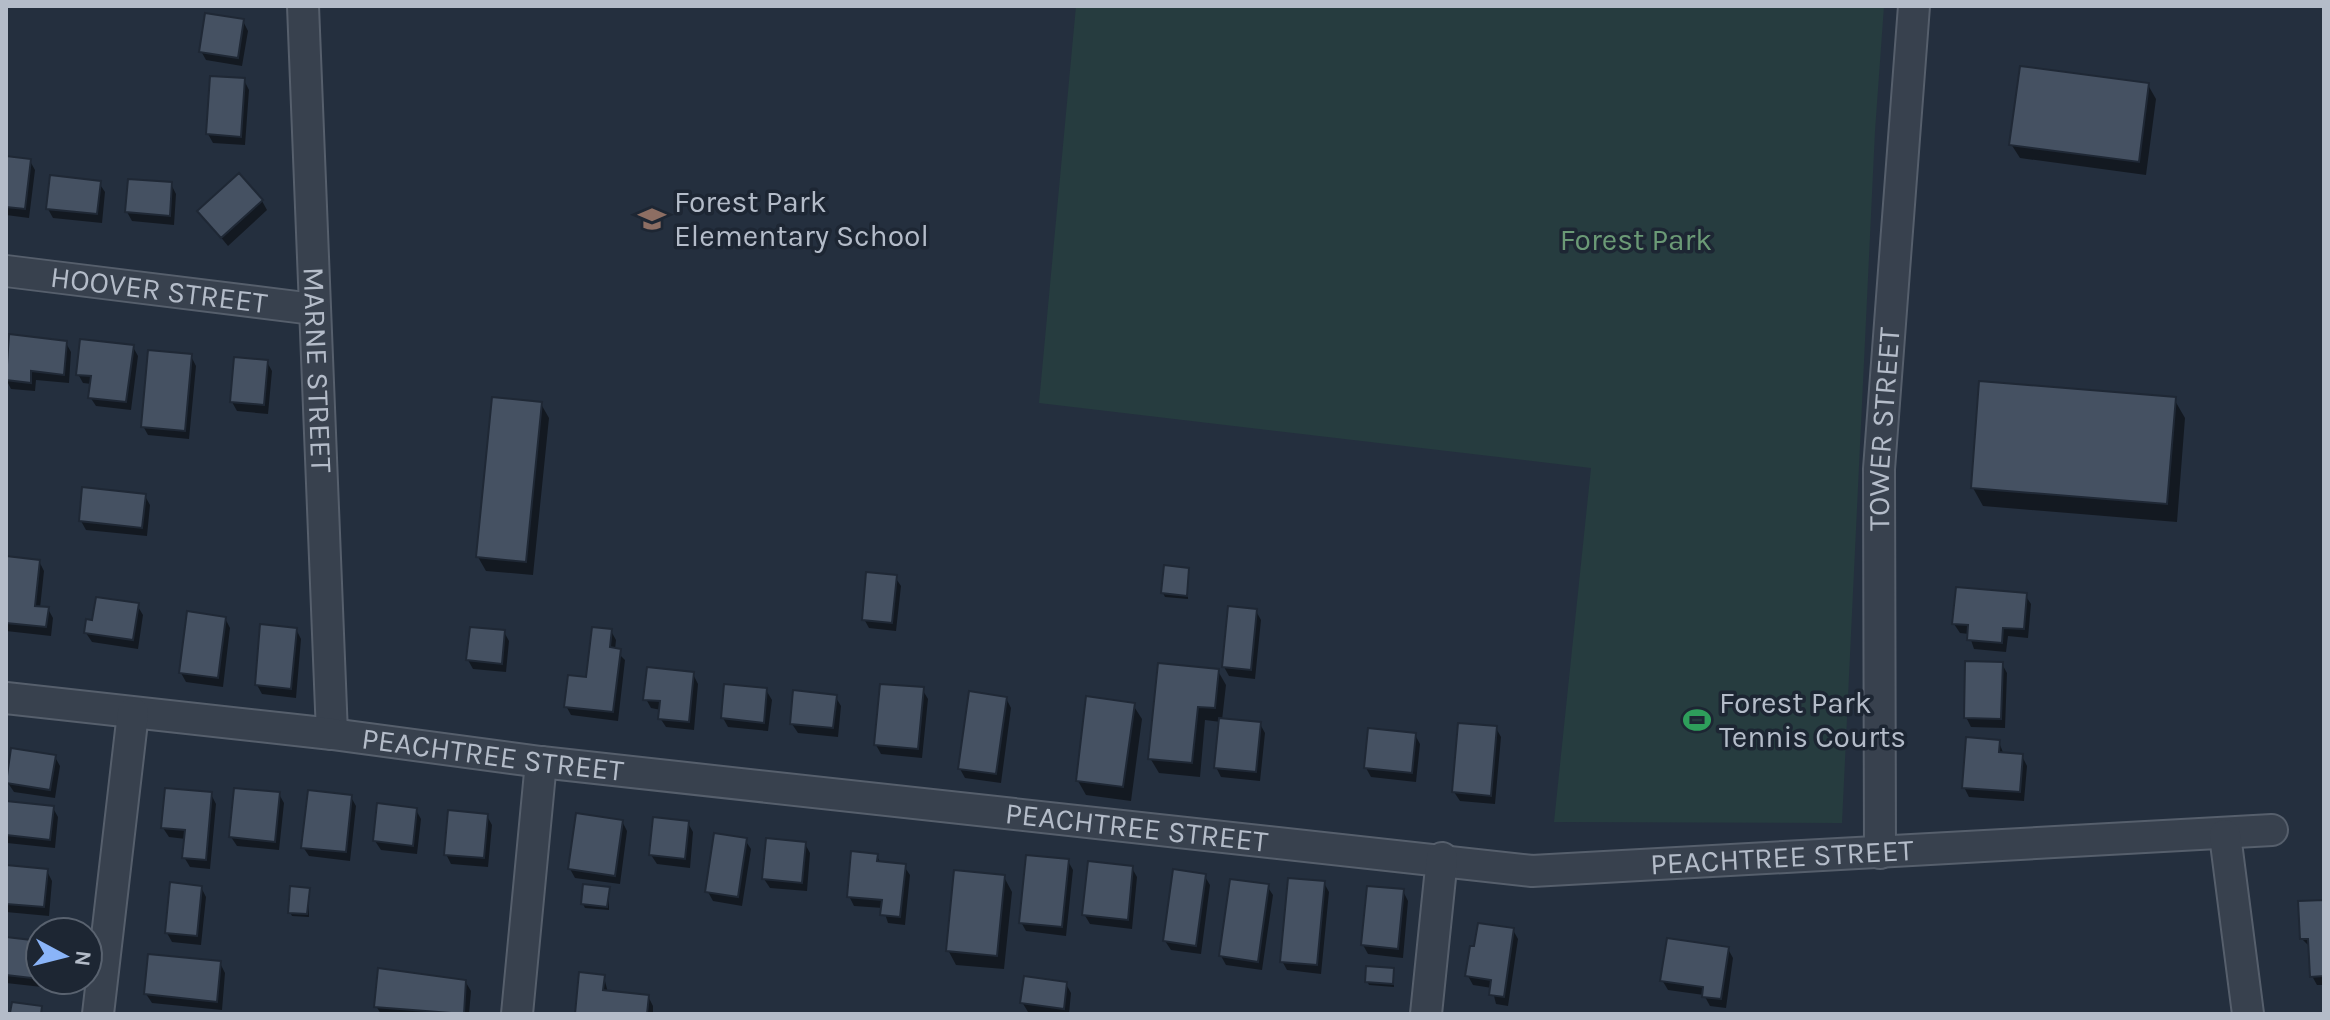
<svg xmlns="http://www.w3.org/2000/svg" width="2330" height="1020" font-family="Karla,sans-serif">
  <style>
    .green { fill: #263c3f }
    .shadow { fill: #0007 }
    .building { fill: #455162; stroke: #1f2835; stroke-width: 2 }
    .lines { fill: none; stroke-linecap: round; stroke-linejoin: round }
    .street-casing { stroke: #565f6c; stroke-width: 34 }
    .street { stroke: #38414e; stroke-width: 30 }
    .labels { text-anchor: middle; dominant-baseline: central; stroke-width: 7; stroke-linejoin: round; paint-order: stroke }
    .poi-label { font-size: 30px; fill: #b4bcc9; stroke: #1d2633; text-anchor: start }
    .park-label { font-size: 30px; fill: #6b9a76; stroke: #1d2633 }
    .street-label { font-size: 30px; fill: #b4bcc9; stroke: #1d2633 }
  </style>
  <rect width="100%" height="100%" fill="#242f3e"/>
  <path class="green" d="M1076,6H1884L1875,131L1842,823L1554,822L1591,468L1039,403Z"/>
  <path class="shadow" d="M243,21L248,31L242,66L206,60L201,51Z
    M244,80L249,90L245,145L213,143L208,134Z
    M2148,85L2156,99L2146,175L2020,158L2011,144Z
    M6,158L30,161L35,170L29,218L6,215Z
    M99,183L105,192L102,223L53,218L48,209Z
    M171,184L176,194L174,225L132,221L127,212Z
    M262,201L267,210L228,246L200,212Z
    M11,336L66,343L71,352L69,383L36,380L35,391L11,389L6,379Z
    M133,347L138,356L131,410L96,406L90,397L92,384L83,383L78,374Z
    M191,356L196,366L189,439L148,435L143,426Z
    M267,362L272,371L268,414L237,411L232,402Z
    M2174,399L2185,418L2177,522L1983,506L1973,488Z
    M541,404L549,418L533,575L486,571L478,557Z
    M145,496L150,505L147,536L86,530L81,521Z
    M6,558L39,561L44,571L40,608L48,609L53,618L51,636L6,631Z
    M1188,570V599L1165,597L1163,593Z
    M895,577L901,586L896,631L869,628L864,619Z
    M2025,595L2031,604L2028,638L2008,636L2006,652L1974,649L1969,634L1960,633L1954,624Z
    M137,605L143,615L138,649L92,642L86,633L94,622Z
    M1256,611L1261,620L1255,679L1229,676L1224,667Z
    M225,618L230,628L223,687L186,682L181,673Z
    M296,629L301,639L296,698L262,694L257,685Z
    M611,631L616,640L615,650L625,660L618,721L571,715L566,706L588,679Z
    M504,632L509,641L506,672L473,669L468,660Z
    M2002,664L2007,673L2005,728L1971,727L1966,717Z
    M1218,671L1226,685L1222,720L1260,724L1265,733L1260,781L1221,777L1216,767L1221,722L1205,720L1200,777L1159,773L1150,758Z
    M693,674L698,684L694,730L666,727L660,718L661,710L651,708L646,699Z
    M922,689L928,699L922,758L881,754L876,745Z
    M766,690L772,700L768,731L728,727L723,718Z
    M835,696L841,706L838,737L798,733L792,724Z
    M1006,698L1011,708L1001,783L965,778L960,769Z
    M1133,705L1142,719L1131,801L1086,795L1078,781Z
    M1496,728L1501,737L1495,804L1460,801L1454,792Z
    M1415,735L1420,744L1416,782L1371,777L1366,768Z
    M1999,742L2004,755L2022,756L2027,766L2024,801L1969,797L1964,787Z
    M55,757L60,766L55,798L14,792L8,783Z
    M211,794L216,804L210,869L190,867L184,857L186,839L169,837L163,828Z
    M279,794L284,803L279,850L237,846L231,837Z
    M351,797L356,806L350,861L309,856L303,847Z
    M6,803L53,808L58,817L55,848L7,843Z
    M416,810L421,819L417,854L381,850L375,841Z
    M487,816L492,825L488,867L451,864L446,854Z
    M622,821L627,831L620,884L575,878L570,869Z
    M688,823L693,832L690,868L657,864L651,855Z
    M745,840L751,849L742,906L713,901L708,892Z
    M805,844L810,853L807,891L770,888L764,879Z
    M877,856L881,864L904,866L910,875L905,925L888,923L883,908L854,906L849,896Z
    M1068,861L1073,870L1066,936L1026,931L1021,922Z
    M6,867L47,871L52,881L49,916L6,912Z
    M1132,868L1137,877L1132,929L1090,924L1084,914Z
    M1204,875L1210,885L1201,954L1171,950L1165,941Z
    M1004,877L1012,892L1004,969L956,965L948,950Z
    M1324,883L1329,892L1321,974L1287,970L1282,961Z
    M1267,886L1273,895L1262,970L1226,965L1221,956Z
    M201,887L206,897L201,945L172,942L167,933Z
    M308,889L309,917L292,916L290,912Z
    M609,889V910L585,908L583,904Z
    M1403,891L1408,901L1403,958L1368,954L1363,945Z
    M2324,902V985H2317L2312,976L2311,948L2302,939Z
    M1513,930L1518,939L1508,1006L1496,1004L1492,988L1473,985L1468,976Z
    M6,939L40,943V980H51V988L6,983Z
    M1728,949L1733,958L1726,1008L1710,1006L1704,995L1668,990L1662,980Z
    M220,963L225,973L222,1010L152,1003L146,994Z
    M1393,970L1394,987L1369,985L1367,981Z
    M604,977L608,993L648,996L653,1006V1014H577Z
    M465,981L471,991L469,1014H381L376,1006Z
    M1066,984L1071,993L1069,1014L1028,1012L1022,1002Z"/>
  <path class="building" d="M205,13L244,19L238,58L199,52Z
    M2020,66L2149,83L2139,162L2009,145Z
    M210,76L245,78L241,137L206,134Z
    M6,156L31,159L25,209L6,207Z
    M239,173L263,200L221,238L197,211Z
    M50,175L101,181L97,214L46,209Z
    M128,179L172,182L170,216L125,212Z
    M9,334L67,341L64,375L31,371V383L6,380Z
    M80,339L134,345L126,402L88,398L91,376L76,375Z
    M148,350L192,354L185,431L141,427Z
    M234,357L268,360L264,405L230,402Z
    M1979,381L2176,397L2167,504L1971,488Z
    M492,397L542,402L526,562L476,557Z
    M82,487L146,494L142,528L79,521Z
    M6,556L40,560L35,606L49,607L46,627L6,623Z
    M1164,565L1189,568L1187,596L1161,593Z
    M866,572L897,575L892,623L862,620Z
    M1956,587L2027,593L2024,629L2003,628L2002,643L1967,640L1968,625L1952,624Z
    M96,597L139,603L133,640L84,633L86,619L92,620Z
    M1228,606L1257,609L1251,670L1222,667Z
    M187,611L226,617L218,678L179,673Z
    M260,624L297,628L291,689L255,685Z
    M470,627L505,630L502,664L466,660Z
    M592,627L612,629L610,647L621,649L613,712L564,707L568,675L586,677Z
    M1965,661L2003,662L2001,719L1964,718Z
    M1158,663L1219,669L1215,708L1198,707L1192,763L1148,759Z
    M647,667L694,672L689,722L658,719L660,701L643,700Z
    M724,684L767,688L764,723L721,718Z
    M880,684L924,687L918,749L874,745Z
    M793,690L837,695L833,728L790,724Z
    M969,691L1007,697L996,774L958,769Z
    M1086,696L1135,703L1123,787L1076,781Z
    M1219,718L1261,722L1256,772L1214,768Z
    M1458,723L1497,726L1491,796L1452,792Z
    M1368,728L1416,733L1412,773L1364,768Z
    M1966,737L2000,740L1999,752L2023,754L2020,792L1962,788Z
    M11,748L56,755L50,790L6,783Z
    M165,788L212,792L206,860L182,858L185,830L161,828Z
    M234,788L280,792L275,842L229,837Z
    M308,790L352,795L346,852L301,848Z
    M6,801L54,806L50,840L6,835Z
    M377,803L417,808L413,846L373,841Z
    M448,810L488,814L484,858L444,855Z
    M576,813L623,820L615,876L568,869Z
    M653,817L689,821L685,859L649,855Z
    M714,833L747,838L738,897L705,892Z
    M766,838L806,842L802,883L762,879Z
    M851,851L878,854L877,861L906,864L900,917L880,915L882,900L847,897Z
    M1026,855L1069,859L1062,927L1019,923Z
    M1088,861L1133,866L1128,920L1082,915Z
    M6,865L48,869L44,907L6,904Z
    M1173,869L1206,874L1196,946L1163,941Z
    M954,870L1005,875L997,956L946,951Z
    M1288,878L1325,881L1317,965L1280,962Z
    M1230,879L1269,884L1258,962L1219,956Z
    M170,882L202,886L197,936L165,933Z
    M583,884L610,887L607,907L581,904Z
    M290,886L310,888L307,914L288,913Z
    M1367,886L1404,889L1398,949L1361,945Z
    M2324,900V976L2310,977L2308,939H2300L2298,901Z
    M1478,923L1514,928L1504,997L1489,995L1491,980L1465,976L1470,946H1474Z
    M6,937L40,941V979L6,975Z
    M1667,938L1729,947L1721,999L1702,997L1703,987L1660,981Z
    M148,954L221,961L217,1002L144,994Z
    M1366,966L1394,968L1393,984L1365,982Z
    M378,968L466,980L464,1014L374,1007Z
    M579,972L605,975L603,990L649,995L647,1014H575Z
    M1024,976L1067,982L1064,1009L1020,1003Z
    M12,1002L42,1006L41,1014H6L10,1013Z"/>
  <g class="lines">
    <g class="street-casing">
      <g id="street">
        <path id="s1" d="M303,6L332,734"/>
        <path id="s2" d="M6,271L313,309"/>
        <path id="s3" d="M6,698L332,734L541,762L1532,871L2272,830"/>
        <path d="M2225,835L2248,1014"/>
        <path id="s4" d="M1880,853L1879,469L1914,6"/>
        <path d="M98,1014L133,713"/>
        <path d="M517,1014L541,762"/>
        <path d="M1426,1014L1442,858"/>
      </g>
    </g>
    <use href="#street" class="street"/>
  </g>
  <defs>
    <g id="school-bare" transform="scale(2.16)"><path d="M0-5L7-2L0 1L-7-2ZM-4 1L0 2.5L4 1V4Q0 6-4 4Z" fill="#8d6e63" stroke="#1d2633" stroke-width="2.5" paint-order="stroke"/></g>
    <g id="stadium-bare" transform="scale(2.16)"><path d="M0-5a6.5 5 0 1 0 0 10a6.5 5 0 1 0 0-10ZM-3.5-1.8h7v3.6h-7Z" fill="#2e9e5b" stroke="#1d2633" stroke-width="2.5" paint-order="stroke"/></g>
  </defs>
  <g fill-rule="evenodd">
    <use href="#school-bare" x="652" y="219"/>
    <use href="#stadium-bare" x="1697" y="720"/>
  </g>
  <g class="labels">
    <g class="poi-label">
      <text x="674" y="202">Forest Park<tspan x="674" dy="34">Elementary School</tspan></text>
      <text x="1719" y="703">Forest Park<tspan x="1719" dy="34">Tennis Courts</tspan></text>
    </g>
    <g class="park-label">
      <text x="1636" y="240">Forest Park</text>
    </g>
    <g class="street-label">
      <text stroke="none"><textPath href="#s2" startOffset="154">HOOVER STREET</textPath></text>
      <text stroke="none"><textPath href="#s1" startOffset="364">MARNE STREET</textPath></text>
      <text stroke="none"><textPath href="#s4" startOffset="424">TOWER STREET</textPath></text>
      <text stroke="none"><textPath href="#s3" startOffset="490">PEACHTREE STREET</textPath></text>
      <text stroke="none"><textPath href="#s3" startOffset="1138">PEACHTREE STREET</textPath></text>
      <text stroke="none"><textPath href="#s3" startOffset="1786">PEACHTREE STREET</textPath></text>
    </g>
  </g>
  <rect width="2330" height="1020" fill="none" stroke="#b4bcc9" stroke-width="16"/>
  <g transform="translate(64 956) rotate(97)"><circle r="38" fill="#1d2633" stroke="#59626f" stroke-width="2"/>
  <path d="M0-6L14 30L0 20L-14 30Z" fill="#8ab4f8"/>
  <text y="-12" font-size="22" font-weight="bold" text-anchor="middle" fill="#b4bcc9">N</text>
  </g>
</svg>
